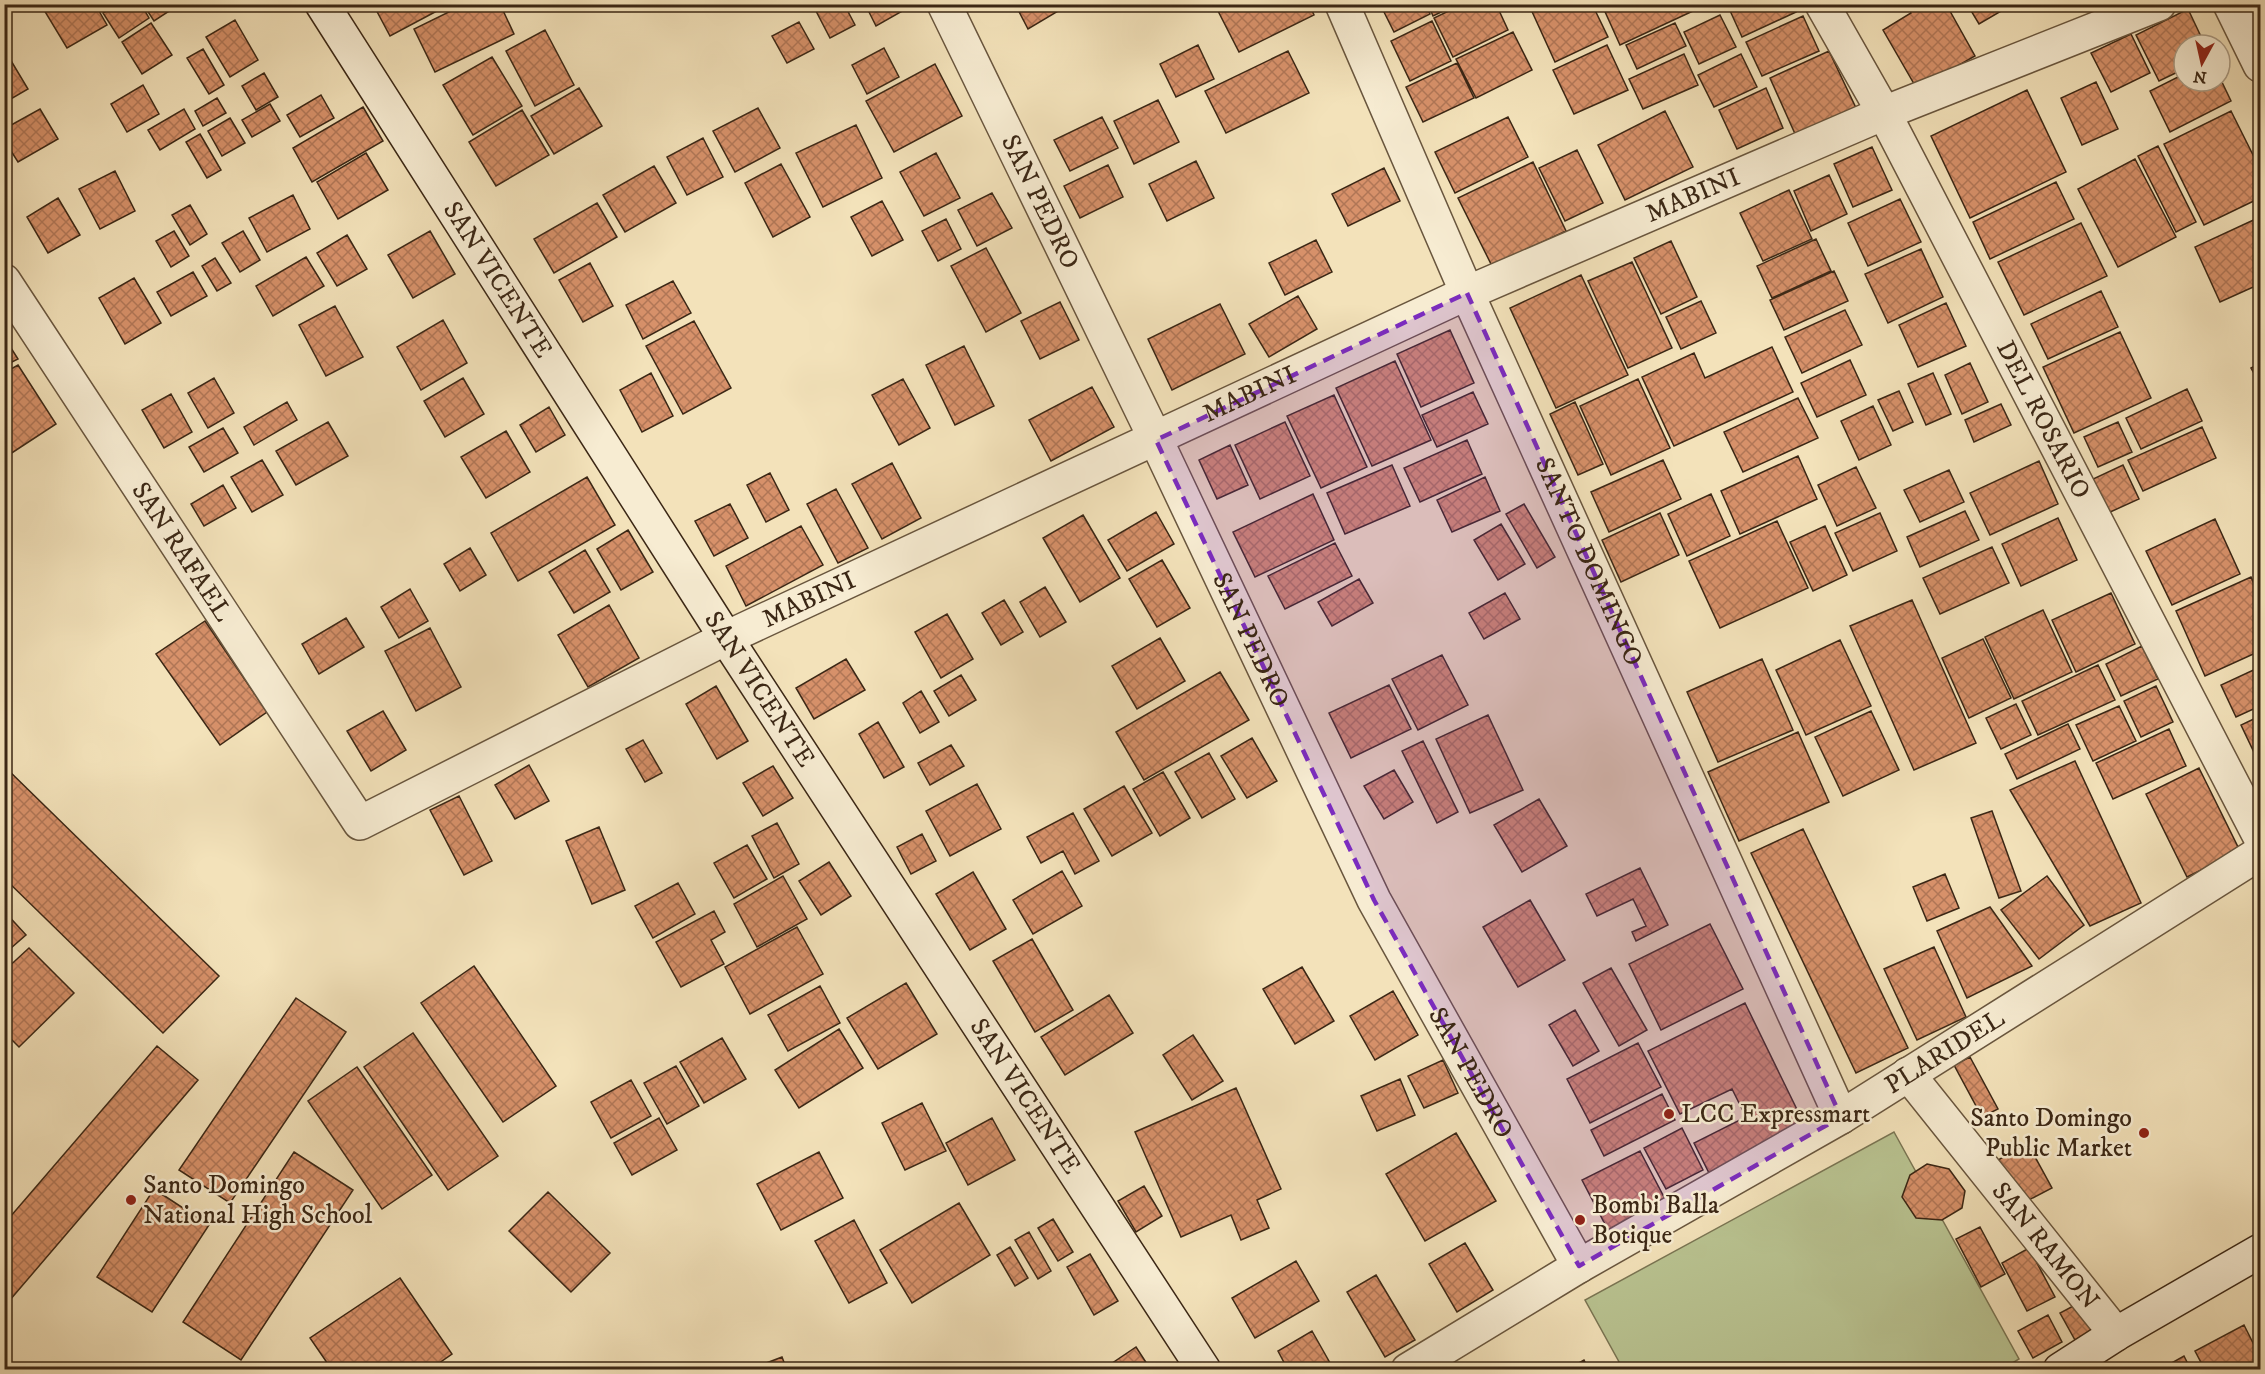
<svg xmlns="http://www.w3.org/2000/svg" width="2265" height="1374" font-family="'IM FELL DW Pica',serif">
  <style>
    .park { fill: #b9c391; stroke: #7a7553; stroke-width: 1.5 }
    .building { fill: url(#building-cross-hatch); stroke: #3b2715; stroke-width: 1.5 }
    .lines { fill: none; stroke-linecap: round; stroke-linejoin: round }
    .minor-casing { stroke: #69563e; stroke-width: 36 }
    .secondary-casing { stroke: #3b2715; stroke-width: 36 }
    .minor { stroke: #f7ecd2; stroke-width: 33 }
    .secondary { stroke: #f7ecd2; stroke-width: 33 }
    .marked { fill: #7b2cbf; fill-opacity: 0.2; stroke: #7b2cbf; stroke-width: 4.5; stroke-dasharray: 12 8; stroke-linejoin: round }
    .poi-dot { fill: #8f2418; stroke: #f7ecd2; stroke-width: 2 }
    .labels { text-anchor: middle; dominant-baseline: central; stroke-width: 5; stroke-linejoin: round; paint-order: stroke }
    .street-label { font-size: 26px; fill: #3b2715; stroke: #f7ecd2 }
    .poi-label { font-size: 26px; fill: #3b2715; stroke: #f7ecd2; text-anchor: start }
  </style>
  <defs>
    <pattern id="building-cross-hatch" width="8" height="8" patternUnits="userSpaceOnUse" patternTransform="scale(1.5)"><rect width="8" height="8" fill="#d7916a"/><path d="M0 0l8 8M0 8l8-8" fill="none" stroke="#b07656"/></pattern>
  </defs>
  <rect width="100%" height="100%" fill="#f3e2ba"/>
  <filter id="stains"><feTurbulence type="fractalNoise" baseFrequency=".00333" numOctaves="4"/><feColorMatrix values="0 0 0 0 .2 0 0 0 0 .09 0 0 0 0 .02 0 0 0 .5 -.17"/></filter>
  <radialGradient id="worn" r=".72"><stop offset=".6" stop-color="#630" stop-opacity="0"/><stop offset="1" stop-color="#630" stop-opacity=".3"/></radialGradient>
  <path class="park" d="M1894,1132L2019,1359L2001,1370L1623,1369L1585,1300Z"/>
  <path class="building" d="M95,4L107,25L67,48L41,5Z
    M117,4H141L149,18L119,38L103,13Z
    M143,4H180L154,21Z
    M373,4H450L390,36Z
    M465,4H500L514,34L435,72L414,29Z
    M830,4H844L855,25L830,38L816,11Z
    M865,4H904L906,9L876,26Z
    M1015,4H1064L1065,7L1028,29Z
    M1217,4H1309L1314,15L1239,52L1215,5Z
    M1380,4H1425L1430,14L1394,32Z
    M1428,4H1458L1433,16Z
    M1463,4H1496L1508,30L1453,57L1434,18Z
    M1592,4L1608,37L1555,62L1529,5Z
    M1604,4H1708L1620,45L1602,5Z
    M1727,4H1793L1796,12L1742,37Z
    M1906,4H1946L1975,56L1917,89L1883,30L1911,13Z
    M1967,4H2000L2003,10L1979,24Z
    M2244,4H2260V47Z
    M2188,9L2205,45H2184V69L2159,81L2136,35Z
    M1720,15L1736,47L1699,64L1684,32Z
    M1803,16L1819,51L1762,76L1746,42Z
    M235,20L258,60L230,77L206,37Z
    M1432,21L1451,61L1410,81L1391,41Z
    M799,22L814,49L787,63L772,36Z
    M151,23L172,55L142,74L122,42Z
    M1675,23L1686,46L1637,69L1626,45Z
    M545,30L574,85L535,106L506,51Z
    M1513,32L1532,70L1476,98L1456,59Z
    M2131,34L2150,73L2111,92L2091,53Z
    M1198,45L1214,79L1176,97L1160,64Z
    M1607,45L1628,90L1574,114L1553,70Z
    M884,48L899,77L867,94L852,65Z
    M4,49L28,89L4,103Z
    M203,49L224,85L209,94L187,58Z
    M1288,51L1309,93L1226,133L1205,91Z
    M1829,51L1856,108L1796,136L1770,78Z
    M1684,54L1698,85L1643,109L1629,79Z
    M1741,54L1757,87L1714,107L1698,75Z
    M492,57L522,106L473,135L443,85Z
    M1457,63L1474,98L1423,122L1406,87Z
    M935,64L962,116L894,152L866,101Z
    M264,73L278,97L256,110L242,86Z
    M2184,74V81H2220V78L2231,101L2170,132L2150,91Z
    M2096,82L2118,129L2082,145L2061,98Z
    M143,85L159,114L127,132L111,104Z
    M579,88L602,126L554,154L531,116Z
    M1766,88L1783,128L1737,149L1719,110Z
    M2027,90L2066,172L1970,218L1931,136Z
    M321,95L334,118L300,137L287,115Z
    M217,98L226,113L203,126L195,111Z
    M1158,100L1179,142L1134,164L1114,121Z
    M270,104L280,121L252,137L242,120Z
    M363,107L383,141L312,182L293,148Z
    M758,108L780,148L735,172L713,131Z
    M40,109L58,139L18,162L4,140V129Z
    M184,109L195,129L160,150L148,130Z
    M522,110L549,155L496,186L469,142Z
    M1665,111L1693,167L1625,200L1598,145Z
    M2231,111L2260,169V198L2204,225L2164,144Z
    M1102,117L1118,148L1070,171L1054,140Z
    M1508,117L1528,157L1455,193L1435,152Z
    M230,118L245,143L222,156L208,131Z
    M856,125L882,178L823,207L796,153Z
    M200,134L221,170L207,178L186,142Z
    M703,138L723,177L687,195L667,157Z
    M2158,146L2196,222L2176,232L2138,156Z
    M1872,147L1892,190L1853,207L1834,164Z
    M1577,150L1603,203L1565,221L1539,168Z
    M366,153L388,190L338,219L317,182Z
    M936,153L960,198L924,216L900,172Z
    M2135,159L2176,237L2118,267L2078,189Z
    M1196,161L1214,198L1167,221L1149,184Z
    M1533,162L1566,231L1492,266L1458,198Z
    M781,164L810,217L773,237L745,183Z
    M1108,165L1123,197L1080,218L1064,186Z
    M654,166L676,203L625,232L603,195Z
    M1384,168L1400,201L1348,226L1332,194Z
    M115,171L135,211L100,229L79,189Z
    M1829,175L1847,214L1811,231L1794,191Z
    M2056,182L2074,219L1990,259L1973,222Z
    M1789,190L1812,239L1763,261L1740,213Z
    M992,193L1012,228L977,246L958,210Z
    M293,195L310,229L267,252L249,218Z
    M58,198L80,235L48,253L27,217Z
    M1900,199L1921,242L1868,266L1848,223Z
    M882,201L903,240L872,256L851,217Z
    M597,203L617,237L554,273L534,239Z
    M190,205L207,234L190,245L172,215Z
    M2260,217V284L2220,302L2195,247Z
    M946,219L961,249L938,261L922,231Z
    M2081,223L2107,276L2024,315L1998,262Z
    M174,231L189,256L171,267L156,241Z
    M243,231L260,260L240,272L222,243Z
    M430,231L455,274L413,298L388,255Z
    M347,235L367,269L337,286L317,253Z
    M1816,239L1831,271L1772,298L1757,266Z
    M1316,240L1332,272L1285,295L1269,263Z
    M1671,241L1697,297L1661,314L1634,258Z
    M986,248L1021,313L986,332L951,266Z
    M1921,249L1943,297L1888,323L1865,274Z
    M306,257L324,286L273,316L256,286Z
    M215,258L231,283L217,291L202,266Z
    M1632,262L1672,348L1628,368L1588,281Z
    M590,263L613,306L583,322L559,280Z
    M1834,271L1848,301L1784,330L1770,300Z
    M193,272L207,296L171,316L157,292Z
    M1581,275L1628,375L1556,408L1510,308Z
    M134,278L161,323L125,344L99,298Z
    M673,281L691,313L643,339L626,305Z
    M2101,291L2118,327L2048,359L2031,324Z
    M1298,296L1317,329L1269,357L1249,324Z
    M1701,301L1716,333L1681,349L1666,317Z
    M1060,302L1079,340L1040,359L1021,321Z
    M1946,303L1966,346L1918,367L1899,325Z
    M1220,304L1245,354L1172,390L1148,339Z
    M335,306L363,357L326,376L299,325Z
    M1845,310L1862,345L1802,373L1785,337Z
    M443,320L467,363L421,390L397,347Z
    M694,321L731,388L683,414L646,346Z
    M1450,330L1474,383L1421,407L1397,354Z
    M2120,332L2151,398L2074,433L2043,367Z
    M4,337L18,359L4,366Z
    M964,346L994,406L955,425L926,365Z
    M1772,347L1793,392L1674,446L1642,377L1694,353L1705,378Z
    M1850,360L1866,395L1817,417L1801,383Z
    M1395,361L1431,440L1372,466L1336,388Z
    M1970,363L1988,402L1962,414L1945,375Z
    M2260,363V384L2251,368Z
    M18,365L56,424L4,458V373Z
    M651,373L673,416L642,432L620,390Z
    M1933,373L1951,414L1926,425L1908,384Z
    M214,378L234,413L208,428L188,393Z
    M463,378L484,414L445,437L424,401Z
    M903,379L930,428L899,445L872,395Z
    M1638,379L1670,448L1611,475L1580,406Z
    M1092,387L1114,427L1051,461L1029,420Z
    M2187,389L2202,421L2141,449L2126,418Z
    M1899,391L1913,422L1893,431L1878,400Z
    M1473,392L1488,424L1437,447L1422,415Z
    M171,394L192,432L164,448L142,410Z
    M1334,395L1367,467L1321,488L1287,416Z
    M1798,398L1818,438L1743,472L1724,432Z
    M287,402L297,420L254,445L244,427Z
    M1575,402L1603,464L1578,475L1550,414Z
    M2001,404L2011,425L1974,442L1965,420Z
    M1873,406L1891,445L1859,460L1841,421Z
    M549,407L565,435L536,452L520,425Z
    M328,422L348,456L296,485L276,451Z
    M1285,422L1310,476L1260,499L1235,445Z
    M2118,422L2132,452L2098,467L2084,437Z
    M2202,427L2216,458L2143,491L2128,460Z
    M223,428L238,453L204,472L189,447Z
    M506,431L530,472L486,498L461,457Z
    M1467,440L1482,474L1420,502L1404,468Z
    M1230,445L1248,485L1217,499L1199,460Z
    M1798,456L1817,499L1740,534L1721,491Z
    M262,460L283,495L252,512L231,477Z
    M1663,460L1681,499L1609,532L1591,492Z
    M2039,461L2058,504L1990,535L1970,493Z
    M892,463L921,518L882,539L852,484Z
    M1392,465L1410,506L1345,534L1327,493Z
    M2123,465L2139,499L2108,513L2093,479Z
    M1856,467L1876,508L1837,526L1818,485Z
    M1949,470L1964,502L1920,522L1904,490Z
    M770,473L789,510L766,522L747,485Z
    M587,477L615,525L518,581L491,533Z
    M1485,477L1500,511L1452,532L1437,500Z
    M223,485L236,508L204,526L191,504Z
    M836,489L868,548L838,563L807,504Z
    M1313,494L1334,540L1255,577L1233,532Z
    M1711,494L1730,536L1687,556L1668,514Z
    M730,504L748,538L714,556L695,521Z
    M1524,504L1555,557L1537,568L1506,514Z
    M1965,511L1979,540L1920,567L1907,537Z
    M1156,512L1174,544L1127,571L1108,540Z
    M1660,513L1679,555L1621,582L1602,540Z
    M1880,513L1897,551L1853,571L1835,533Z
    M1083,515L1120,578L1080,602L1043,538Z
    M2058,518L2077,560L2021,586L2002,544Z
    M2215,519L2240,574L2172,605L2146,551Z
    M1777,521L1808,588L1720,628L1689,561Z
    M1501,524L1525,564L1498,580L1474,540Z
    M801,526L823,565L746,606L726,566Z
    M1825,526L1847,575L1813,591L1790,542Z
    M628,530L653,572L621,590L597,549Z
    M1335,543L1352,576L1285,609L1268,576Z
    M1992,547L2009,583L1940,614L1923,578Z
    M470,548L486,575L460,591L444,564Z
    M585,550L610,592L574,613L549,572Z
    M1162,560L1190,608L1157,627L1129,579Z
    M2251,577L2260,598V651L2205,676L2176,611Z
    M1359,579L1373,603L1332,626L1318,602Z
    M1045,587L1066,622L1040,637L1020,602Z
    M410,589L428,621L399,638L381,607Z
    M1505,593L1520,619L1484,639L1469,613Z
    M2111,593L2135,644L2076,672L2052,620Z
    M1004,600L1023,632L1001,645L982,613Z
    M1912,600L1976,743L1914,770L1850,626Z
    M609,605L639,658L588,687L558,635Z
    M2043,610L2072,672L2014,699L1985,637Z
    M947,614L973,659L941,678L915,632Z
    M346,618L364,647L319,674L302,644Z
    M205,621L267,712L220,745L156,654Z
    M430,628L461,687L416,711L385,651Z
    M1160,638L1185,681L1137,709L1112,666Z
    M1983,639L2011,698L1969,718L1942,658Z
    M1840,640L1871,706L1806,735L1776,670Z
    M2142,646L2158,679L2121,696L2106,664Z
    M1442,655L1468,705L1418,730L1392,679Z
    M846,659L865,690L814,719L796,688Z
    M1762,659L1793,730L1718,762L1687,692Z
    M2098,665L2115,700L2038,735L2022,701Z
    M2260,667V706L2236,717L2221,685Z
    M1220,672L1249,720L1144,780L1116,732Z
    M961,675L976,700L949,716L934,691Z
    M1389,685L1411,729L1351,758L1329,713Z
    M716,686L748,741L717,759L686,704Z
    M2156,686L2173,722L2141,737L2124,701Z
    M921,691L939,722L920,733L903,703Z
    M2016,704L2031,735L2001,749L1986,718Z
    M2119,706L2136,741L2093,761L2076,725Z
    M383,711L406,750L371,771L347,731Z
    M1871,711L1899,770L1843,796L1815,737Z
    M1488,715L1523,790L1470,813L1436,739Z
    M2260,716V765L2241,725Z
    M878,722L904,767L884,778L859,734Z
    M2068,724L2080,749L2017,779L2005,754Z
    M2169,729L2186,766L2113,799L2096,763Z
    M1798,732L1829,802L1739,841L1708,772Z
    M1252,738L1277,781L1247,798L1221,756Z
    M643,740L662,773L645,782L626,749Z
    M1423,741L1458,812L1437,823L1402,751Z
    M951,745L964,766L930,785L918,763Z
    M1209,753L1235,799L1202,818L1175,772Z
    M2075,761L2141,903L2090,926L2010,790Z
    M529,765L549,801L515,819L495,785Z
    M4,766L219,976L163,1033L4,878Z
    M773,766L793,798L763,816L743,783Z
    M2199,768L2240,851L2187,877L2146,794Z
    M1394,770L1413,802L1384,819L1364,786Z
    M1163,772L1190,818L1160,836L1133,789Z
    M977,784L1001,829L950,856L926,811Z
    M1124,786L1152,833L1112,856L1084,809Z
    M459,796L492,861L464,875L430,810Z
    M1539,799L1567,846L1522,872L1494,825Z
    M1992,811L2021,891L1999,898L1971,818Z
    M1073,813L1099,861L1075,874L1063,851L1041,863L1027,837Z
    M777,823L799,864L774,878L752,836Z
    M599,827L625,890L592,904L566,841Z
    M1803,829L1908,1048L1856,1073L1751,853Z
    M922,834L936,861L911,874L897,847Z
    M747,845L767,879L734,898L714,863Z
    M829,862L851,896L821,915L799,881Z
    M1640,868L1668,925L1636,941L1632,932L1646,926L1633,899L1597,916L1586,894Z
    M1062,871L1082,906L1033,934L1013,900Z
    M973,872L1006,929L970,950L936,894Z
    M1945,874L1959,908L1927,921L1913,887Z
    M783,876L807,919L757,947L734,904Z
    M2047,876L2084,925L2039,959L2001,910Z
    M678,883L695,914L653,938L635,906Z
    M1530,900L1565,960L1518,987L1483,927Z
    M1990,907L2032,966L1967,998L1937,931Z
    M4,911L26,935L4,954Z
    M714,911L725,932L711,940L724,964L681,987L656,942Z
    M1710,924L1743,989L1661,1030L1629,964Z
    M797,927L823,974L750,1014L725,967Z
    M1032,939L1073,1010L1035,1032L993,961Z
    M1934,947L1966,1017L1917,1040L1884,969Z
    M29,948L74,993L19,1047L4,1032V971Z
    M474,966L556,1086L503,1122L421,1003Z
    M1302,967L1334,1021L1295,1044L1263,989Z
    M1611,968L1647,1030L1619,1046L1583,983Z
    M906,983L937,1034L878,1069L847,1018Z
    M820,986L840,1023L788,1051L768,1015Z
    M1393,991L1418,1035L1375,1060L1350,1016Z
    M1109,995L1133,1033L1065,1075L1041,1037Z
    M296,998L346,1032L230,1203L179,1170Z
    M1745,1003L1805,1126L1709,1173L1694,1143L1746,1117L1732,1089L1680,1114L1648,1051Z
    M1575,1010L1599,1051L1573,1066L1549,1025Z
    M839,1029L863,1068L799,1108L775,1070Z
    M413,1033L498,1156L448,1190L364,1067Z
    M1193,1035L1223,1081L1192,1100L1163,1055Z
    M722,1038L746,1079L704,1103L680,1062Z
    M1638,1043L1661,1087L1590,1123L1567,1079Z
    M157,1046L198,1080L4,1307V1224Z
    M1970,1057L1998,1109L1982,1117L1954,1065Z
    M1443,1060L1458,1093L1424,1108L1408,1076Z
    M676,1066L699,1106L667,1124L644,1083Z
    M357,1067L432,1175L382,1209L308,1101Z
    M1400,1079L1415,1115L1377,1131L1361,1096Z
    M631,1080L651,1116L611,1138L591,1102Z
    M1236,1088L1281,1189L1257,1200L1269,1228L1241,1240L1231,1215L1181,1237L1135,1132Z
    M1662,1094L1675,1120L1604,1156L1591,1130Z
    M922,1103L946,1151L905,1170L882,1123Z
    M659,1118L677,1150L632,1175L614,1143Z
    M992,1118L1015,1160L968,1185L946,1143Z
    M1682,1128L1703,1170L1666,1189L1644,1148Z
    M1456,1133L1496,1201L1425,1241L1386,1174Z
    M2028,1144L2052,1188L2019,1205L1996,1161Z
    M1640,1151L1666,1201L1608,1230L1582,1180Z
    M294,1152L353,1190L241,1360L183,1322Z
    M819,1152L843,1198L781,1230L757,1184Z
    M1927,1164L1949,1169L1965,1191L1962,1208L1942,1220L1916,1218L1902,1197L1910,1175Z
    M1144,1186L1162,1216L1136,1232L1118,1201Z
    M154,1189L209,1225L152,1312L97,1277Z
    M548,1192L610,1253L571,1292L509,1231Z
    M959,1203L990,1255L912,1303L880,1250Z
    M1053,1219L1073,1252L1058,1261L1038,1228Z
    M854,1220L887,1283L849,1303L815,1241Z
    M1980,1227L2005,1274L1981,1287L1956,1239Z
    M1029,1232L1051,1271L1038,1279L1015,1240Z
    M1465,1243L1493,1290L1457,1312L1429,1264Z
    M1010,1247L1028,1278L1015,1286L997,1255Z
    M2029,1248L2055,1297L2027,1311L2002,1263Z
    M1090,1254L1118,1301L1094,1315L1067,1267Z
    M1296,1261L1319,1301L1255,1338L1232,1298Z
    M1376,1275L1415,1340L1385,1357L1347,1292Z
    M400,1278L452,1354L429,1370H332L310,1338Z
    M2077,1304L2092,1331L2075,1340L2060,1313Z
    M2048,1315L2062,1342L2033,1358L2018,1331Z
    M2244,1325L2260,1357V1370H2205L2195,1351Z
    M1312,1331L1334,1370H1288L1278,1351Z
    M2260,1334V1350L2254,1337Z
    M1136,1347L1151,1370H1102Z
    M2184,1356L2191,1370H2159Z
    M782,1357L787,1370H748Z
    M1584,1360L1589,1370H1566Z"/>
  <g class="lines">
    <g class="minor-casing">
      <g id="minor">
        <path id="s1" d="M944,4L1156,440L1374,900L1579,1266"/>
        <path id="s2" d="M1342,4L1467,293L1841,1117"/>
        <path id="s3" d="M1822,4L1884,113L2260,837"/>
        <path d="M2230,4L2260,65"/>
        <path id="s4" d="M4,281L360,823L726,638L1467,293L1884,113L2159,4"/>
        <path id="s5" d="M1908,1074L2116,1334"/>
        <path id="s6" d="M1408,1370L1579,1266L1841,1117L2260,853"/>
      </g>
    </g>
    <g class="secondary-casing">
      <g id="secondary">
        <path id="s7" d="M322,4L726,638L1204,1370"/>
        <path d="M2060,1370L2116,1334L2260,1251"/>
      </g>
    </g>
    <use href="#minor" class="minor"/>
    <use href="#secondary" class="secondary"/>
  </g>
  <path class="marked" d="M1467,293L1841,1117L1579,1266L1374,900L1156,440Z"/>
  <g class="poi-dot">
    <circle cx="1669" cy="1114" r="6"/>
    <circle cx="2144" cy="1133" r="6"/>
    <circle cx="131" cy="1200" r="6"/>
    <circle cx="1580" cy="1220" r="6"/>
  </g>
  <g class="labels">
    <g class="street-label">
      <text stroke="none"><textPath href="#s4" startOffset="2122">MABINI</textPath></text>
      <text stroke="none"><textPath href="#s1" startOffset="220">SAN PEDRO</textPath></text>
      <text stroke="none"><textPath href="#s7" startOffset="327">SAN VICENTE</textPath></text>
      <text stroke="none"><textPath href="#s4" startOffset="1636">MABINI</textPath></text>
      <text stroke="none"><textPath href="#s3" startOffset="471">DEL ROSARIO</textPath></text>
      <text stroke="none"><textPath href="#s4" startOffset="324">SAN RAFAEL</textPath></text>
      <text stroke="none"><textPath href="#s2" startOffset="610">SANTO DOMINGO</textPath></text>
      <text stroke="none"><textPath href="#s4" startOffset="1150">MABINI</textPath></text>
      <text stroke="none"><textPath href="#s1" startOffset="706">SAN PEDRO</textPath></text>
      <text stroke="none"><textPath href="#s7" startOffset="813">SAN VICENTE</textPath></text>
      <text stroke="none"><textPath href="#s6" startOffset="624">PLARIDEL</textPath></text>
      <text stroke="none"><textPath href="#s1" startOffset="1192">SAN PEDRO</textPath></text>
      <text stroke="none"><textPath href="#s7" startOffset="1299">SAN VICENTE</textPath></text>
      <text stroke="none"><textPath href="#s5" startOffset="220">SAN RAMON</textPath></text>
    </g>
    <g class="poi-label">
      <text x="1681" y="1114">LCC Expressmart</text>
      <text x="2132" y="1118" text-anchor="end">Santo Domingo<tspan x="2132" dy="30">Public Market</tspan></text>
      <text x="143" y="1185">Santo Domingo<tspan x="143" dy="30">National High School</tspan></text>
      <text x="1592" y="1205">Bombi Balla<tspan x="1592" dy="30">Botique</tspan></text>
    </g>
  </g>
  <rect width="2265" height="1374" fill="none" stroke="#f3e2ba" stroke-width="24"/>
  <rect x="6" y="6" width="2253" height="1362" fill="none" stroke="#3b2715" stroke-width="3"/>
  <rect x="12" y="12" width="2241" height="1350" fill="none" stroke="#3b2715" stroke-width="1.5"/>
  <g transform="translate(2202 63) rotate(188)"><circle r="28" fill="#f7ecd2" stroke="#ac9d86" stroke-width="1.5"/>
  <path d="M0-4.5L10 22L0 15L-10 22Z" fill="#8f2418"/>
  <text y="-9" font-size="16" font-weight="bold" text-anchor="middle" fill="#3b2715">N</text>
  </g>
  <rect width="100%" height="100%" filter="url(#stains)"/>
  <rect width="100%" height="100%" fill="url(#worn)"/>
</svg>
